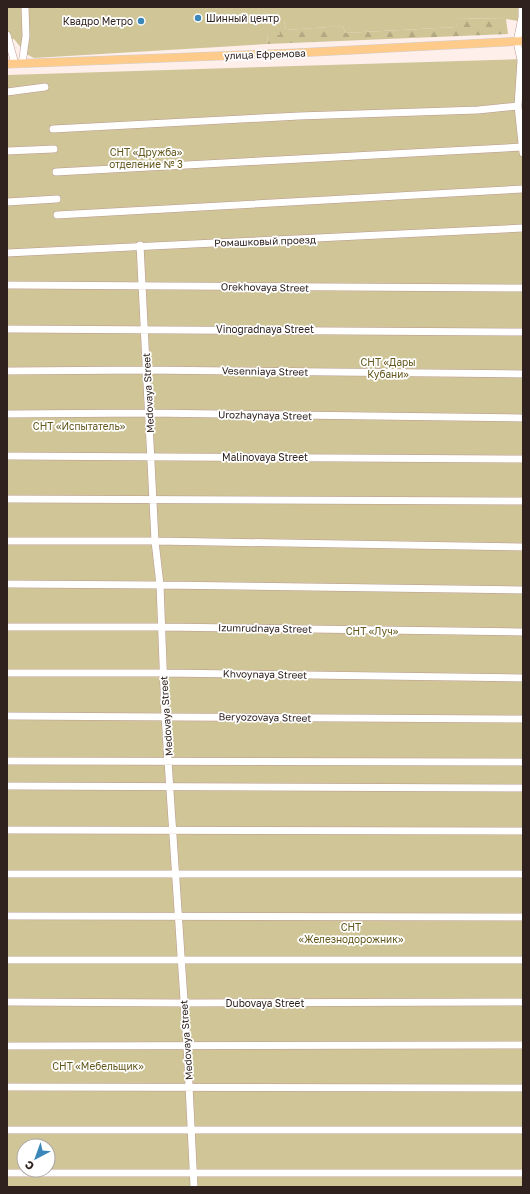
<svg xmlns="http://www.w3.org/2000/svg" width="530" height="1194" font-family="'Golos Text',sans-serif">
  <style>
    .forest { fill: url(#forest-firs) }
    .green { fill: #cfc597; fill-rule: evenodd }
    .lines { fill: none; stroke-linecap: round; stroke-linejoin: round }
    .minor-casing { stroke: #bb9990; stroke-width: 8 }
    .major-casing { stroke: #d1cece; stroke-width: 9 }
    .minor { stroke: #fff; stroke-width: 7 }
    .major { stroke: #fecb8b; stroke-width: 8 }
    .poi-dot { fill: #3b87ba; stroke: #fff; stroke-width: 1.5 }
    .labels { text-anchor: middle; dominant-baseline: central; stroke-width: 3.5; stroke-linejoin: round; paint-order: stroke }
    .poi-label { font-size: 10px; fill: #2f221e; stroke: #fff; text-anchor: start }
    .street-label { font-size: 10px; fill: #2f221e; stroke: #fff }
    .park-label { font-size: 10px; fill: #63571b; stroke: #fff }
  </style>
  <defs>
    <pattern id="forest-firs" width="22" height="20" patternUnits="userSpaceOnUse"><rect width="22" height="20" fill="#cfc597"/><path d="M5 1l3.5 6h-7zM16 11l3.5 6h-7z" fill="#b2a982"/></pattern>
  </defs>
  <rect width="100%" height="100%" fill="#feefeb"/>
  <path class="forest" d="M457,18L506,19L508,34L267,44L268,35L277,21H284L286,30L343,26L345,33L456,27Z"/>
  <path class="green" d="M7,7H523V22L506,19L458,18L456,27L345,33L343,26L286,30L284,21H278L280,35H268L267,44L34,58L26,54L14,39L11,40L7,33Z
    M523,59V1187H7V75ZM24,1146H48V1170H24Z"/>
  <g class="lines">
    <g class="minor-casing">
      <path id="minor" d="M522,7V17L517,42L521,60L518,106L523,153
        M7,35L15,64
        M22,64L26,36L25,7
        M7,92L45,87
        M53,129L299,116L478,110L518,106
        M7,151L54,149
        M56,172L522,147
        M7,202L57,199
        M57,215L523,189
        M140,245L155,541L160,585L165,716L187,1045L194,1187
        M7,253L523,228
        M7,285L523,288
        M7,329L523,332
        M7,371L146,370L523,374
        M7,414L149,413L523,418
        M7,456L523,459
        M7,499L523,501
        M7,541H155L523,547
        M7,584L160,585L523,590
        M7,627H161L523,632
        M7,673H163L523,678
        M7,716L523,719
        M7,761L523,762
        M7,786L523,788
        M7,830L523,831
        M7,874H523
        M7,916L523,917
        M7,960H523
        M7,1002L184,1003L523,1002
        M7,1046L523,1045
        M7,1087L523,1088
        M7,1130H523
        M7,1173H523"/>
    </g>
    <g class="major-casing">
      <path id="major" d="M7,64L295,53L523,41"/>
    </g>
    <use href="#minor" class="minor"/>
    <use href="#major" class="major"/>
  </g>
  <g class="poi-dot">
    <circle cx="198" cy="18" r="4"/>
    <circle cx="141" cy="21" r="4"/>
  </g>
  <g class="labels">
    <g class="poi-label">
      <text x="206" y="18">Шинный центр</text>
      <text x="133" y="21" text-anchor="end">Квадро Метро</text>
    </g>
    <g class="street-label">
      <text transform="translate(265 54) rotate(-2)">улица Ефремова</text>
      <text transform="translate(265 241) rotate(-2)">Ромашковый проезд</text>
      <text transform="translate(265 287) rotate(1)">Orekhovaya Street</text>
      <text x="265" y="329">Vinogradnaya Street</text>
      <text transform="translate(265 371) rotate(1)">Vesenniaya Street</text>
      <text transform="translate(148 393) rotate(-93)">Medovaya Street</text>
      <text transform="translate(265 415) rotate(1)">Urozhaynaya Street</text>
      <text x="265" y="457">Malinovaya Street</text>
      <text transform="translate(265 628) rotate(1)">Izumrudnaya Street</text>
      <text transform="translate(265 674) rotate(1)">Khvoynaya Street</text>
      <text transform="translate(166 716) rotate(-94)">Medovaya Street</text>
      <text transform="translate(265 717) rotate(1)">Beryozovaya Street</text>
      <text x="265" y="1003">Dubovaya Street</text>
      <text transform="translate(186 1040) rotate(-94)">Medovaya Street</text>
    </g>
    <g class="park-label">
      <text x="146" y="152">СНТ «Дружба»<tspan x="146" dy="12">отделение № 3</tspan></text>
      <text x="388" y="362">СНТ «Дары<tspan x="388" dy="12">Кубани»</tspan></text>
      <text x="79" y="426">СНТ «Испытатель»</text>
      <text x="372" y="631">СНТ «Луч»</text>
      <text x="351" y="927">СНТ<tspan x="351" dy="12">«Железнодорожник»</tspan></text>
      <text x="98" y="1066">СНТ «Мебельщик»</text>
    </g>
  </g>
  <rect width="530" height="1194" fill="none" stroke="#2f221e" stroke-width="16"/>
  <g transform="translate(36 1158) rotate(221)"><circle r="19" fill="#ffffff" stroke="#aca7a5"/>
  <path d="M0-3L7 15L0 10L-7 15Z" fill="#3b87ba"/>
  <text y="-6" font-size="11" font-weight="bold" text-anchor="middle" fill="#2f221e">С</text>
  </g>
</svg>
